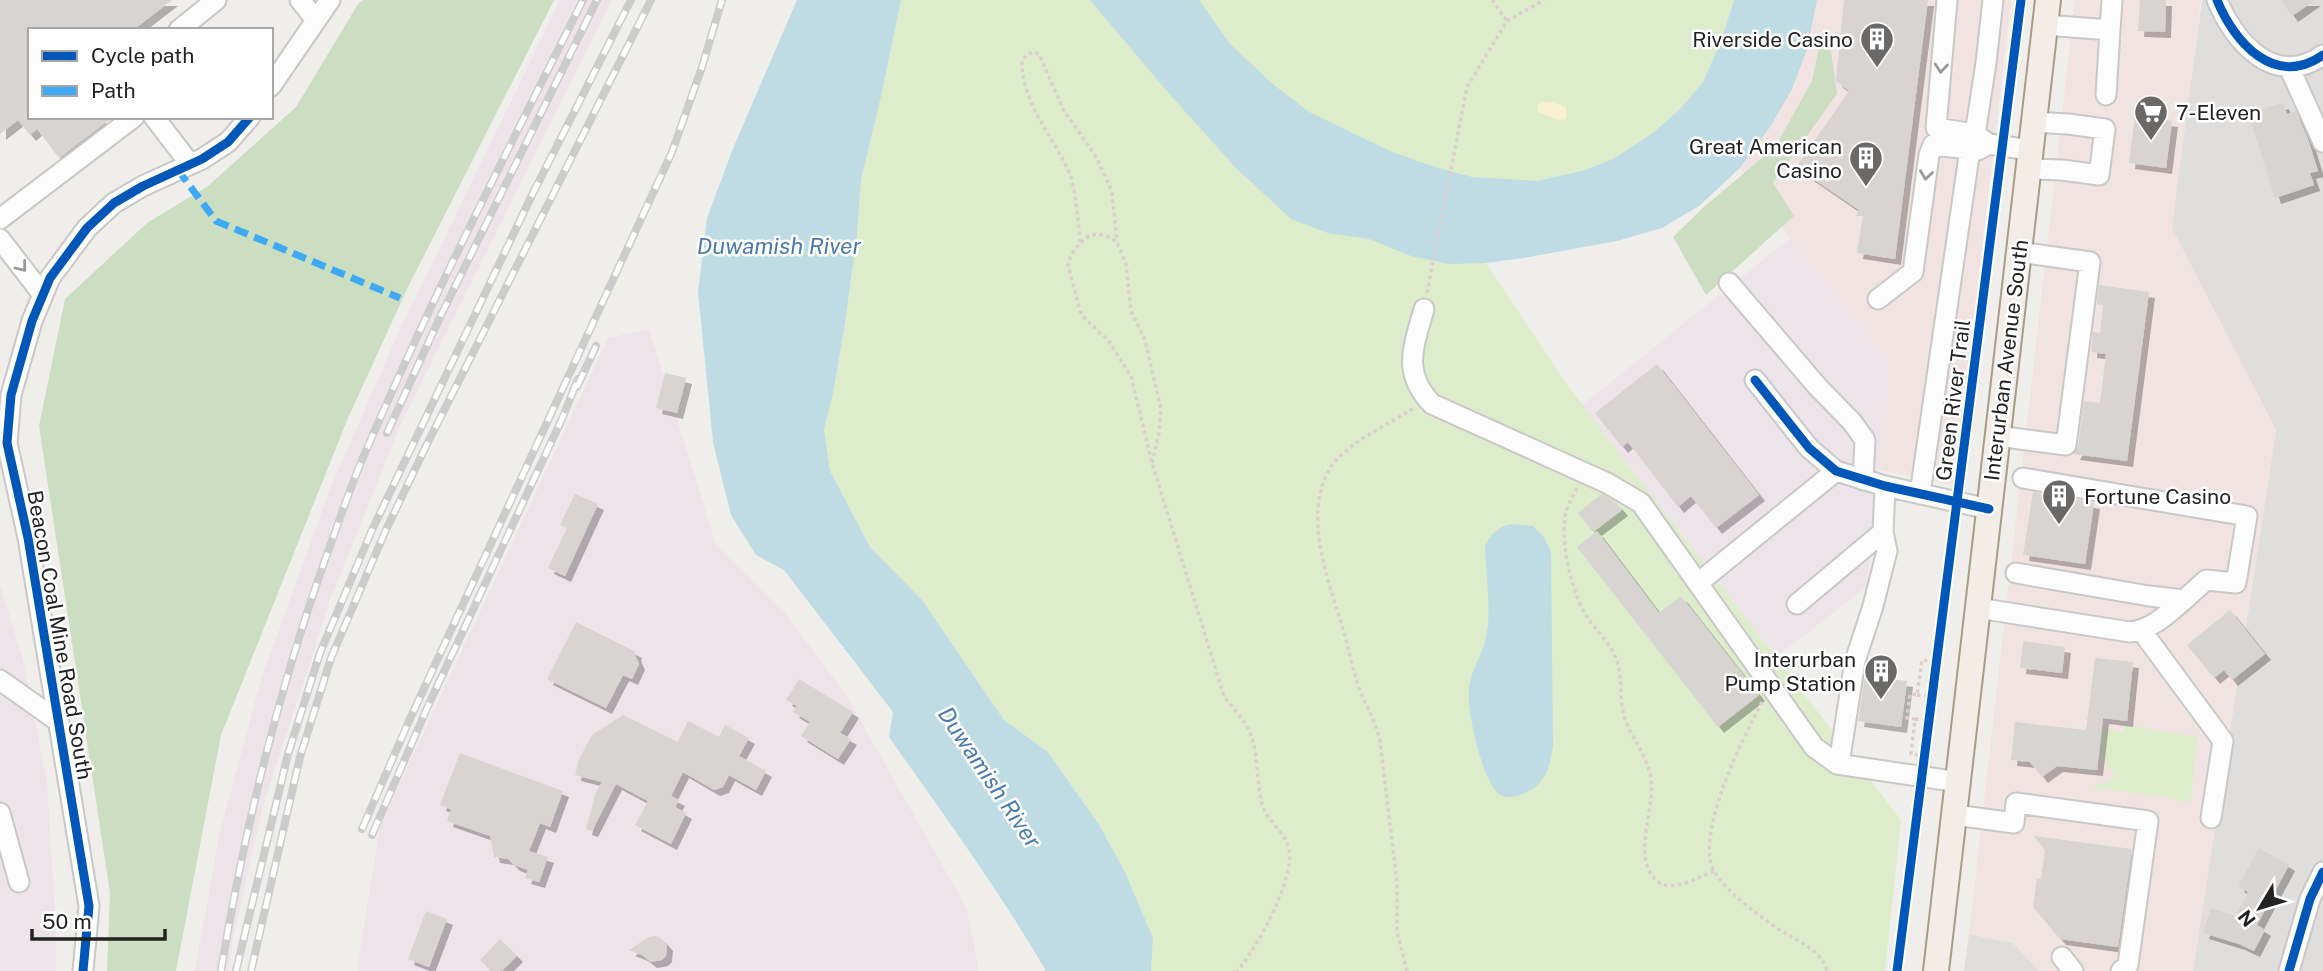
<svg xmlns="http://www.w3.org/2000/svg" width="2323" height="971" font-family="'Public Sans',sans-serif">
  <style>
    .residential { fill: #dfdedc }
    .commercial { fill: #f1e3e1 }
    .industrial { fill: #ede4e9 }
    .grass { fill: #ddeccb }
    .forest { fill: #cbdec1 }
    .sand { fill: #f8f0d0 }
    .water { fill: #bfdbe3 }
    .building { fill: #d7d4d2; filter: url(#shadow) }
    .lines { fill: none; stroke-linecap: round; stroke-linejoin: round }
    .minor-casing { stroke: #c9c8c7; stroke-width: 23 }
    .major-casing { stroke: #a79c86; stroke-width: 28 }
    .path { stroke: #dccecd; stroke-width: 3.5; stroke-dasharray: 3.5 3.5; stroke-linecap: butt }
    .minor { stroke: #fdfcfc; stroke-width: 19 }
    .major { stroke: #f3ede7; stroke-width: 24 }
    .rail-casing { stroke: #ccc; stroke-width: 8 }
    .rail { stroke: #fff; stroke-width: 5; stroke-dasharray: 16; stroke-linecap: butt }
    .quiet { stroke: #3fa9f5; stroke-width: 7; stroke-dasharray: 14 7; stroke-linecap: butt }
    .cycleway-casing { stroke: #fff; stroke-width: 13 }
    .cycleway { stroke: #0057b8; stroke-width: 9 }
    .oneway { stroke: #9a9a9a }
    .labels { text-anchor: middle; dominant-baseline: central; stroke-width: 5; stroke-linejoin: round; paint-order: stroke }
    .poi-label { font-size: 21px; fill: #222; stroke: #fff; text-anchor: end }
    .street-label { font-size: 21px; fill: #222; stroke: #fff }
    .water-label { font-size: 23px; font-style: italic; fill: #4a7aab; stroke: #fff }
  </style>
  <defs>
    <filter id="shadow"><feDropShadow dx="6" dy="6" stdDeviation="0" flood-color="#0004"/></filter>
  </defs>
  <rect width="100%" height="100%" fill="#f0eeeb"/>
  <path class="residential" d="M2202,0H2323V971H2193L2276,430L2171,228Z
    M1969,934L2013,943L2039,971H1964Z"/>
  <path class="commercial" d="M1817,0H2011L1954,483L1948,484L1880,470L1891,364L1790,238L1740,168L1770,127L1807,50Z
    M2075,0H2201L2172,228L2276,430L2193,971H2039L2013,943L1969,934Z"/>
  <path class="industrial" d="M560,0H612L399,428L331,597L262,809L232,944L228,971H195L220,831L261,680L330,489L397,336Z
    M1790,238L1891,364L1867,587L1776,657L1582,405Z
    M649,329L716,545L785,613L845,693L967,909L979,971H357L380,826L608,338Z
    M0,585L23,660L47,782L56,929V971H0Z"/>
  <path class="grass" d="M901,0H1734L1721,41L1703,82L1679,110L1653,133L1613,159L1585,170L1537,181L1503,180L1486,263L1570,389L1901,820L1885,971H1151L1153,938L1124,870L1098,823L1047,751L1004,720L922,600L870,547L830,471L824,429L833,394L845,323L857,235L861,180L882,92Z
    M2125,725L2198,737L2190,803L2159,796L2092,788L2096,784L2108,783L2115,775L2107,766L2106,760L2101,758L2104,728L2123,732Z"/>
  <path class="forest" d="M363,0H554L408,287L348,418L221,735L176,971H107L110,893L39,426L65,299L147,223L208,186L296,107L358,4Z
    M1822,32L1831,51L1837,94L1773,183L1794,216L1706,295L1673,237L1705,206L1775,147L1812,81Z"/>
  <path class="sand" d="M1542,102H1551L1566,107L1567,118L1560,121L1538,112V106Z"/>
  <path class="water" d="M797,0H901L882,92L861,180L857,235L845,323L833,394L824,429L830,471L870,547L922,600L1004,720L1047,751L1098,823L1124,870L1153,938L1151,971H1046C999,890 943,814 889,737L893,712L784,570L756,555L731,515L713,442L698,292L707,218L734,146Z
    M1090,0H1199L1230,44L1274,85L1309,112L1392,152L1435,167L1472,177L1537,181L1585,170L1613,159L1653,133L1679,110L1703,82L1721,41L1734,0H1817L1807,50L1791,91L1770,127L1740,168L1699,206L1662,228L1617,241L1524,258L1486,263L1449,264L1411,256L1369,239L1328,233L1291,219L1235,167L1166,90Z
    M1512,524L1533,526L1545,539L1551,553L1553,746C1550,762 1548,778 1534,788C1525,794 1508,801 1499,794C1482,781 1466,708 1469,688C1471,668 1485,652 1487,632C1491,610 1486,571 1485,547C1490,534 1499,526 1512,524Z"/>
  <path class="building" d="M0,0H172L133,30H30V117H113L59,158L37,129L30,135L18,120L0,134Z
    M1844,0H1928L1895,259L1857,253L1863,216H1856L1859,210L1796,167L1849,91L1836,81Z
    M2140,0H2166L2165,32L2138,31Z
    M2281,0H2315L2292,16Z
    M2283,103L2287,114L2296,111L2309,142L2318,171L2310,173L2314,185L2275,198L2248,113Z
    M2135,116L2172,121L2166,168L2129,163Z
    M2099,285L2149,292L2127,461L2074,454L2078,447L2084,401L2100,403L2106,354L2091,352L2093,332L2100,333L2103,305L2097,304Z
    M1657,364L1759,495L1716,528L1691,496L1678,507L1628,442L1622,447L1595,413Z
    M665,373L686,378L677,413L656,408Z
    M2033,492L2094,503L2085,564L2023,555Z
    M575,494L598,504L565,576L548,568L567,528L560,525Z
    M1602,494L1616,503L1622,510L1593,532L1578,513Z
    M1597,531L1659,613L1681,596L1759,695L1718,727L1577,547Z
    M2230,610L2265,654L2232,680L2224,670L2214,678L2187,645Z
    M576,622L636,652L635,655L639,664L632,679L623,675L606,708L547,679Z
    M2023,641L2065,647L2062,673L2020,668Z
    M2095,658L2133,662L2127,721L2103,718L2097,770L2057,766L2042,777L2030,762L2011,760L2015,722L2086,730Z
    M1865,676L1907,681L1901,727L1858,721Z
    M799,679L853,712L840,733L851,739L838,759L801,736L810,722L793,712L797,706L786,700Z
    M623,715L678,742L688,721L719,737L725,725L749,738L739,756L766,771L756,790L729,775L723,787L714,790L683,772L671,796L679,800L675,807L686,813L671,844L635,825L648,801L616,784L592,831L586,829L596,792L602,782L575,775L579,759L592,735Z
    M460,753L563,791L550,827L540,823L529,851L548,857L539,882L525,878L528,870L514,865L508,859L494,857L490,836L447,821L451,809L440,805Z
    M2034,836L2132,849L2118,947L2060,939L2033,907L2037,878L2041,879L2045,850Z
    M2259,848L2289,865L2257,925L2265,930L2254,951L2239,944L2203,933L2211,908L2236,916L2248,892L2238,886Z
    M426,911L447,919L429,967L408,959Z
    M655,936L660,937L667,945L666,956L662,960L651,962L642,955L629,950L649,937Z
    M500,939L517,956L502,971H492L480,960Z"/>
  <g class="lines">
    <g class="minor-casing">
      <path id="minor" d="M300,0L316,20
        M1947,0L1936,128L1975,134L1986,63L1993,0
        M2217,0C2234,42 2275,89 2323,55
        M2045,25L2110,30L2112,0
        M179,30L216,0
        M2289,67L2323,142
        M271,86L330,0
        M2106,95L2110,30
        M154,117L190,164
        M1979,137L1989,144L2030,150
        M2028,169L2062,170L2099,175L2105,129L2068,124L2033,122
        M0,219L134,117
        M0,239L43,295
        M1729,283L1817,386L1852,422L1865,440L1863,480
        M1878,299L1913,272L1929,155L1933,145L1978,150L1989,144
        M1424,309C1414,346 1401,372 1432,404L1607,483L1641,503L1814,747L1837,764L1959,782
        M1755,380L1809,448L1836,471L1885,486L1989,509
        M1997,436L2066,445L2090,262L2018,252
        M1920,494L1970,149
        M2016,573L2149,596L2184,600L2206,580L2236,583L2247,516L2023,478
        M1698,583L1836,471
        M1797,604L1883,532L1885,486
        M1978,608L2130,632C2153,629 2167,614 2184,600
        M2141,630L2223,741L2211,818
        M0,680L59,722
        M1839,764L1855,661L1873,606L1887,551L1883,532
        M0,813L19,882
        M1955,815L2014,823L2016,803L2148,821L2128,965L2121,971
        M2062,957L2073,971
        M83,971L89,906L28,538L7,443L11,395L32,321L50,278L87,228L114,203L143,186L202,159L228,142L250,117
        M2289,971L2310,899L2323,872"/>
    </g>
    <g class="major-casing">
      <path id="major" d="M1936,971L2048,0"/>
    </g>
    <path class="path" d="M1492,0L1507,21
      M1080,242C1078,223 1076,187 1069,172C1053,136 1021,102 1022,61L1027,55L1033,52L1039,54L1064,111L1095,155L1105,176L1112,192L1117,242
      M1427,293L1467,87L1507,21L1544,0
      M1152,463L1159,433L1161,409L1145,340L1131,311L1126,264L1117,242L1107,236L1097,234L1089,236L1080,243L1071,255L1068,265L1080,311L1086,320L1108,340L1131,376L1152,463L1224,696C1232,708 1242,717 1249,730C1259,752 1256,781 1262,804C1267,822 1286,832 1289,850C1295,879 1256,950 1237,971
      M1577,488C1573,496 1568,504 1566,512C1559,541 1572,596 1589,620C1597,632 1608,641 1614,654C1623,672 1619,692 1623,712C1628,733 1643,749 1649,770C1660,801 1630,853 1655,879C1669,895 1699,877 1714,871
      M1917,695L1933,697
      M1762,702C1742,740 1701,822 1711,864C1716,885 1766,922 1785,933C1801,943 1822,951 1827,971
      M1915,719L1929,721
      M1925,756L1911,754L1915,719L1907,718L1910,694L1917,695L1922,660L1937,662
      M1407,971L1397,932V882L1380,741C1375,720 1368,710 1360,691C1353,671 1349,650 1343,629C1329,582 1301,513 1331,467C1347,443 1389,424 1414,408"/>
    <use href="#minor" class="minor"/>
    <use href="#major" class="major"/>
    <g class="rail-casing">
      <path id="rail" d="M577,387L596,346
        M387,433L441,315L597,0
        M362,829L409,721L672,152L702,67L722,0
        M372,835L428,706L562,419L578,379
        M221,971C244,830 278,692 326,557C339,522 350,487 365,453C431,299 508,150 583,0
        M236,971L288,754L320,653L372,530L417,436L533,193L631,0
        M251,971L300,757L331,658L385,532L428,442L651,0"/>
    </g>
    <use href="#rail" class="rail"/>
    <path class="quiet" d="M178,170L216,221L400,298"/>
    <g class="cycleway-casing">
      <path id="cycleway" d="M2217,0C2234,42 2275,89 2323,55
        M1755,380L1809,448L1836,471L1885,486L1989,509
        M83,971L89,906L28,538L7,443L11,395L32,321L50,278L87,228L114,203L143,186L202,159L228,142L250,117
        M1897,971L2021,0
        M2289,971L2310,899L2323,872"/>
    </g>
    <use href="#cycleway" class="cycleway"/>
  </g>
  <defs><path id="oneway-chevron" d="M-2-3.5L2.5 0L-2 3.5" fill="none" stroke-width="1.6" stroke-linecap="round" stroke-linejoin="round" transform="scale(1.75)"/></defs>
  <g class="oneway">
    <use href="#oneway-chevron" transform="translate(1941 68) rotate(95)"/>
    <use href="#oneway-chevron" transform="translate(1926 175) rotate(98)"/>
    <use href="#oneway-chevron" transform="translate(22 267) rotate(52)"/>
  </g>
  <defs>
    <g id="building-pin" transform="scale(1.75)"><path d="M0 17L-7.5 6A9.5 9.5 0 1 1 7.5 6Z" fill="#6a6968" stroke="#fff"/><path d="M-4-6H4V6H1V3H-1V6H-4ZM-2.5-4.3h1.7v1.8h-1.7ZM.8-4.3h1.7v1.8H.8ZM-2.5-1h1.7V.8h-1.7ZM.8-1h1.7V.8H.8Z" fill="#fff"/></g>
    <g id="supermarket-pin" transform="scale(1.75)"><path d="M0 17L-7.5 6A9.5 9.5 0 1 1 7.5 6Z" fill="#6a6968" stroke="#fff"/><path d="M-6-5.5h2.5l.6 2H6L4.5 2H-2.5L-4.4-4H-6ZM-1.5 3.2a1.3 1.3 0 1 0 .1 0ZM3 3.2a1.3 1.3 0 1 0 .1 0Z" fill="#fff"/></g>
  </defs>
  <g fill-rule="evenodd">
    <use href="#building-pin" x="1877" y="39"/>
    <use href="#supermarket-pin" x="2151" y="112"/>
    <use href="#building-pin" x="1866" y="158"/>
    <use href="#building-pin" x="2059" y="496"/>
    <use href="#building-pin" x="1881" y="671"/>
  </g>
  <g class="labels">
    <g class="poi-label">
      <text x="1853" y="39">Riverside Casino</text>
      <text x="2176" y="112" text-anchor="start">7-Eleven</text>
      <text x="1842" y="146">Great American<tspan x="1842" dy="24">Casino</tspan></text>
      <text x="2084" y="496" text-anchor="start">Fortune Casino</text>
      <text x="1856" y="659">Interurban<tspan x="1856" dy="24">Pump Station</tspan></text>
    </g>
    <g class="street-label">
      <text transform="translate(2006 360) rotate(-83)">Interurban Avenue South</text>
      <text transform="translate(1953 400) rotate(-83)">Green River Trail</text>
      <text transform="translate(60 635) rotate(80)">Beacon Coal Mine Road South</text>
    </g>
    <g class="water-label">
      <text x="779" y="245">Duwamish River</text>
      <text transform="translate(990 777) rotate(56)">Duwamish River</text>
    </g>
  </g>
  <rect x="28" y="28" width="245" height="91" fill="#ffffff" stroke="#a7a7a7" stroke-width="2"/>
  <rect x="42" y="51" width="35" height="10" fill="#0057b8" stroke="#a7a7a7" stroke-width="2"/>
  <text x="91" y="63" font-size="21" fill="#222222">Cycle path</text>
  <rect x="42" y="86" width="35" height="10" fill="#3fa9f5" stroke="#a7a7a7" stroke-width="2"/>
  <text x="91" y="98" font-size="21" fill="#222222">Path</text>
  <g transform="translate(2260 908) rotate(232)" stroke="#ffffff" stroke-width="5" paint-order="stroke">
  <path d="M0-5L12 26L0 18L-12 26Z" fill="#222222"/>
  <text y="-10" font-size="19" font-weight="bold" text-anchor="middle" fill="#222222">N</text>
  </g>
  <path d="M32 929v10h133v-10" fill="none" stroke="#222222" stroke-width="3.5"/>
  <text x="42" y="929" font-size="21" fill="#222222" stroke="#ffffff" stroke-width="5" paint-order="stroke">50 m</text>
</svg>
